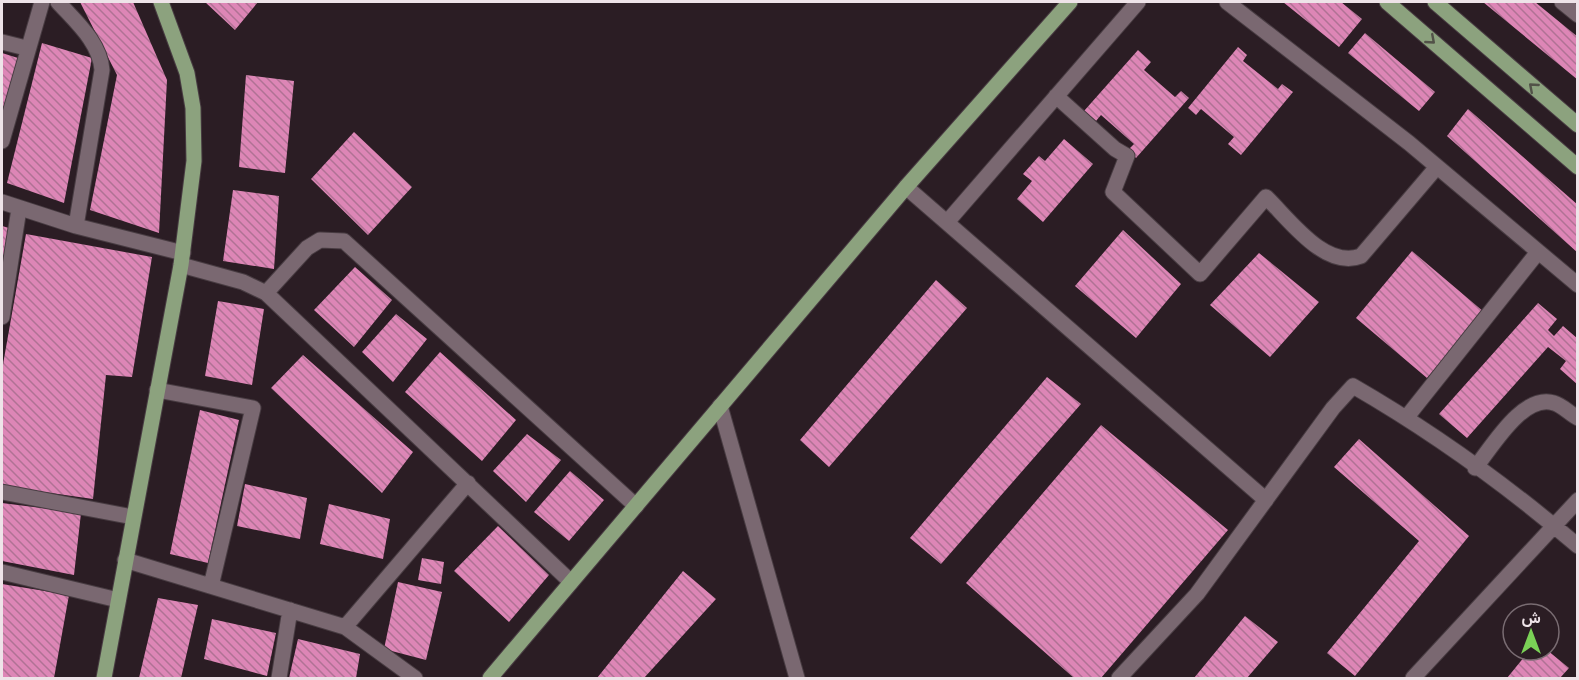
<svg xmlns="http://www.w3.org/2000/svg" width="1579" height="680" font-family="Barlow,Vazirmatn,sans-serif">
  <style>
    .building { fill: url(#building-back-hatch) }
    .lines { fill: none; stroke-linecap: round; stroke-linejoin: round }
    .minor-casing { stroke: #483c42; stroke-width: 17 }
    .major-casing { stroke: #483c42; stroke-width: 17 }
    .minor { stroke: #7a6871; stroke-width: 15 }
    .major { stroke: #8ca27e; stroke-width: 15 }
    .oneway { stroke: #525248 }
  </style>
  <defs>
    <pattern id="building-back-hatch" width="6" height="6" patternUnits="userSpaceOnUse" patternTransform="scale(1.5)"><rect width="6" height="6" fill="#dd86b6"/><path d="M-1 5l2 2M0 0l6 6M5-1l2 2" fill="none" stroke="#b07294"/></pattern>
  </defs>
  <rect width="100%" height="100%" fill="#2b1d24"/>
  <path class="building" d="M80,2H133L167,80L159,233L90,210L117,75Z
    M205,2H258L235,30Z
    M1283,2H1341L1362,19L1339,47Z
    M1483,2H1535L1578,37V80Z
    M1365,33L1435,92L1419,111L1348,53Z
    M42,43L92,58L64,203L7,183Z
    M1238,47L1247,55L1243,61L1278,89L1282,84L1293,92L1241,155L1228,144L1234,137L1201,109L1196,115L1188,108Z
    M1138,50L1151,62L1144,70L1175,97L1181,91L1189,98L1136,158L1128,150L1134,144L1101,115L1096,121L1084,111Z
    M2,53L18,58L2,117Z
    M246,75L294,81L285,173L239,167Z
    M1468,109L1578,205V253L1447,136Z
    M354,132L412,187L368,235L311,179Z
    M1064,139L1093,164L1043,222L1017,199L1032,181L1023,174L1039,156L1045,161Z
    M233,190L279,196L274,269L223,261Z
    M2,226L9,228L3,264H2Z
    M1123,230L1181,284L1136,338L1075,286Z
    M26,234L152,257L132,377L106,375L93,499L2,486V370Z
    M1412,251L1484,312L1427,378L1356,318Z
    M1259,253L1319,302L1270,357L1210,305Z
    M355,267L392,300L354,347L314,310Z
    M936,280L967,308L829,467L800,440Z
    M218,301L264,309L252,385L205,376Z
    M1538,303L1557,319L1548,330L1554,336L1563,326L1578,339V385L1560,369L1566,361L1548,347L1467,438L1439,414Z
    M396,314L427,339L393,382L362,352Z
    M440,352L516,420L482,461L405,392Z
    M303,355L413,452L382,493L271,388Z
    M1047,377L1081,404L941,564L910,538Z
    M200,410L239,420L208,563L170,554Z
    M1101,425L1228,530L1101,678H1074L966,583Z
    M527,434L561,460L526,502L493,471Z
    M1359,439L1469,536L1355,676L1327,653L1419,541L1334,467Z
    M570,471L604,500L569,541L534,512Z
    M245,484L307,498L300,539L237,526Z
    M2,503L81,513L74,575L2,561Z
    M329,504L390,519L383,559L320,544Z
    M498,526L549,575L509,622L454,571Z
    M422,558L444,562L441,584L418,580Z
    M683,571L716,599L644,678H597Z
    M398,582L442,592L426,660L384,649Z
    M2,584L69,595L54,678H2Z
    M158,598L198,605L181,678H139Z
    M1245,616L1278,642L1247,678H1194Z
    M212,619L276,633L267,676L204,659Z
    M298,639L360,654L356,678H289Z
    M1530,650H1547L1569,668L1560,678H1507Z"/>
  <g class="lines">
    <g class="minor-casing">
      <path id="minor" d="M58,2C75,21 100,42 102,70L76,226
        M1227,2L1409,143L1578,285
        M1562,2L1578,15
        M2,42L26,48
        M1056,96L1115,149L1127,156L1113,192L1200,274L1266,197C1289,219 1325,270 1361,256L1436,168
        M2,141L42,2
        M906,187L1266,500
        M2,202L76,226L183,253
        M948,221L1138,2
        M181,265L243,282L266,293L571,582
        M266,293L307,248L320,240L344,241L636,506
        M2,317L19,209
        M157,390L253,408L211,586
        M720,406L797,678
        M1406,418L1538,252
        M1475,468C1492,447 1523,393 1554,403C1562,405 1570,414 1578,418
        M2,492L133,517
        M125,560L345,627L415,678
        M2,572L118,600
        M345,627L468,483
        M279,678L290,610
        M1119,678L1197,594L1333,408L1353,386C1431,431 1510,488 1578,546
        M1413,678L1578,500"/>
    </g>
    <g class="major-casing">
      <path id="major" d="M1387,2L1578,167
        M1435,2L1578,125
        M104,678L181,265L194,161L193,108L187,73L161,2
        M490,678L906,187L1070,2"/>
    </g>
    <use href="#minor" class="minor"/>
    <use href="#major" class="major"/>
  </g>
  <defs><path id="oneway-chevron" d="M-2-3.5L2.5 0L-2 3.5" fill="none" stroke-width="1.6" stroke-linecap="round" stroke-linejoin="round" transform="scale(1.5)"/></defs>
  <g class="oneway">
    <use href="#oneway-chevron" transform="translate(1431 40) rotate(41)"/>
    <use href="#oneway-chevron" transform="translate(1533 87) rotate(-139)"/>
  </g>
  <rect width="1579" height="680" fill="none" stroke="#eee3e8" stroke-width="6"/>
  <g transform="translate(1531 632)"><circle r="28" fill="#2b1d24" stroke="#796c72" stroke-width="1.5"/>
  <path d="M0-4.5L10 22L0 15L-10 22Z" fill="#7ad156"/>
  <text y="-9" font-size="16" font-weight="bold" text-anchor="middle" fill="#eee3e8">ش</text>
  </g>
</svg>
